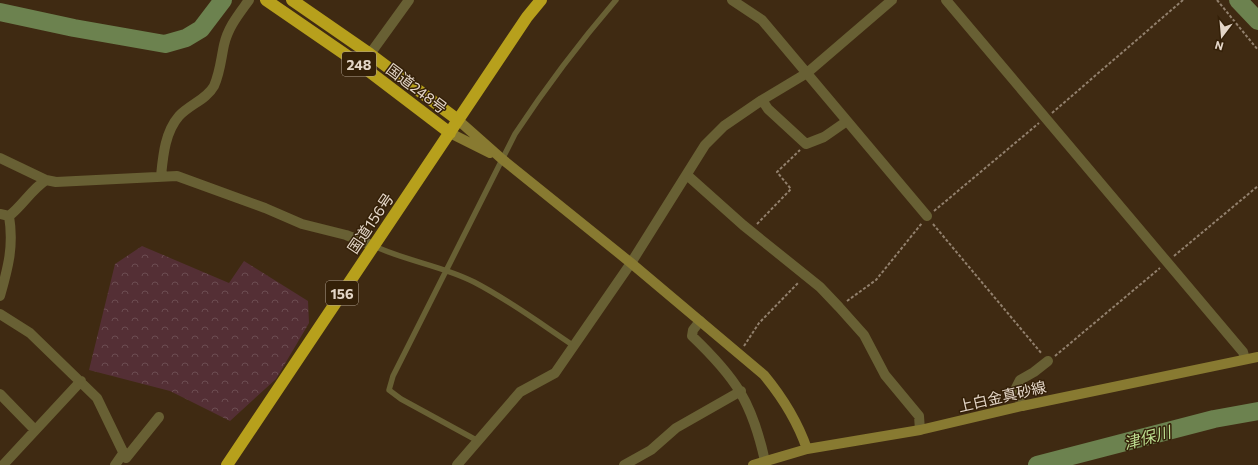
<svg xmlns="http://www.w3.org/2000/svg" width="1258" height="465" font-family="Commissioner,'Noto Sans JP',sans-serif">
  <style>
    .forest { fill: url(#forest-crowns) }
    .lines { fill: none; stroke-linecap: round; stroke-linejoin: round }
    .river { stroke: #6c824f; stroke-width: 18 }
    .path { stroke: #92806d; stroke-width: 2; stroke-dasharray: 3 2; stroke-linecap: butt }
    .lane { stroke: #686034; stroke-width: 5.5 }
    .street { stroke: #686034; stroke-width: 10 }
    .secondary { stroke: #887a31; stroke-width: 10 }
    .highway { stroke: #b7a01c; stroke-width: 12 }
    .labels { text-anchor: middle; dominant-baseline: central; stroke-width: 3; stroke-linejoin: round; paint-order: stroke }
    .shield { fill: #342008; stroke: #af9f8e; stroke-width: 1 }
    .shield-label { font-size: 14px; font-weight: bold; fill: #e4d6c8 }
    .street-label { font-size: 15px; fill: #e4d6c8; stroke: #342008 }
    .water-label { font-size: 16px; font-style: italic; fill: #bddf91; stroke: #342008 }
  </style>
  <defs>
    <pattern id="forest-crowns" width="20" height="18" patternUnits="userSpaceOnUse"><rect width="20" height="18" fill="#542f35"/><path d="M2 6a3 3 0 1 1 6 0M12 15a3 3 0 1 1 6 0" fill="none" stroke="#6c4c51"/></pattern>
  </defs>
  <rect width="100%" height="100%" fill="#3f2a12"/>
  <path class="forest" d="M142,246L229,283L244,261L308,301L309,323L276,379L230,421L170,391L89,370L115,264Z"/>
  <g class="lines">
    <path class="river" d="M1238,0L1258,21
      M0,12L74,28L165,44L186,38L201,29L223,0
      M1037,465L1214,419L1258,411"/>
    <path class="path" d="M1217,0L1258,50
      M1052,113L1183,0
      M934,211L1039,123
      M757,224L791,189L777,172L800,150
      M933,224L1042,354
      M1174,256L1258,186
      M847,301L876,280L922,223
      M744,346L759,323L799,282
      M1055,356L1160,268"/>
    <path class="lane" d="M374,246C406,261 443,266 474,282C509,300 541,324 574,346
      M478,441L401,399L389,390L393,376L515,134C546,87 580,42 616,0"/>
    <path class="street" d="M732,0L762,20L927,216
      M946,0L1243,352L1245,359
      M370,54L409,0
      M762,100L768,109L806,144L824,137L847,121
      M0,158L46,180L56,182L177,176L265,208L302,224L346,235L374,246
      M687,175L743,225L820,287L839,307L864,335L885,375L919,416L920,430
      M161,176C163,156 165,132 179,116C189,105 207,99 214,86C220,73 221,59 224,45C228,27 239,14 249,0
      M0,214L9,216C23,205 31,190 46,180
      M0,296C8,268 14,246 9,216
      M0,314L30,333L97,398L126,458L159,417
      M700,321L693,330L692,336C736,378 752,402 765,461
      M0,394L35,430
      M1022,406L1016,388L1020,380L1034,372L1048,361
      M3,465L81,381
      M115,465L124,452
      M457,465L520,392L555,373L631,263L705,145L724,126L762,100L807,73L892,0
      M624,465L651,450L676,428L741,391"/>
    <path class="secondary" d="M458,120L502,159L631,263L764,375C783,398 797,420 807,449
      M450,133L490,153
      M753,465L807,449L920,430L1022,406L1258,357"/>
    <path class="highway" d="M266,0L362,66L450,133
      M292,0L370,54L458,120
      M227,465L527,17L541,0"/>
  </g>
  <g class="labels">
    <g class="shield">
      <rect x="342" y="52" width="34" height="24" rx="3"/>
      <rect x="326" y="281" width="32" height="24" rx="3"/>
    </g>
    <g class="shield-label">
      <text x="359" y="64">248</text>
      <text x="342" y="293">156</text>
    </g>
    <g class="street-label">
      <text transform="translate(417 88) rotate(37)">国道248号</text>
      <text transform="translate(370 223) rotate(-56)">国道156号</text>
      <text transform="translate(1002 396) rotate(-13)">上白金真砂線</text>
    </g>
    <g class="water-label">
      <text transform="translate(1147 437) rotate(-15)">津保川</text>
    </g>
  </g>
  <g transform="translate(1222 36) rotate(196)" stroke="#342008" stroke-width="3" paint-order="stroke">
  <path d="M0-3L7 15L0 10L-7 15Z" fill="#e4d6c8"/>
  <text y="-6" font-size="11" font-weight="bold" text-anchor="middle" fill="#e4d6c8">N</text>
  </g>
</svg>
